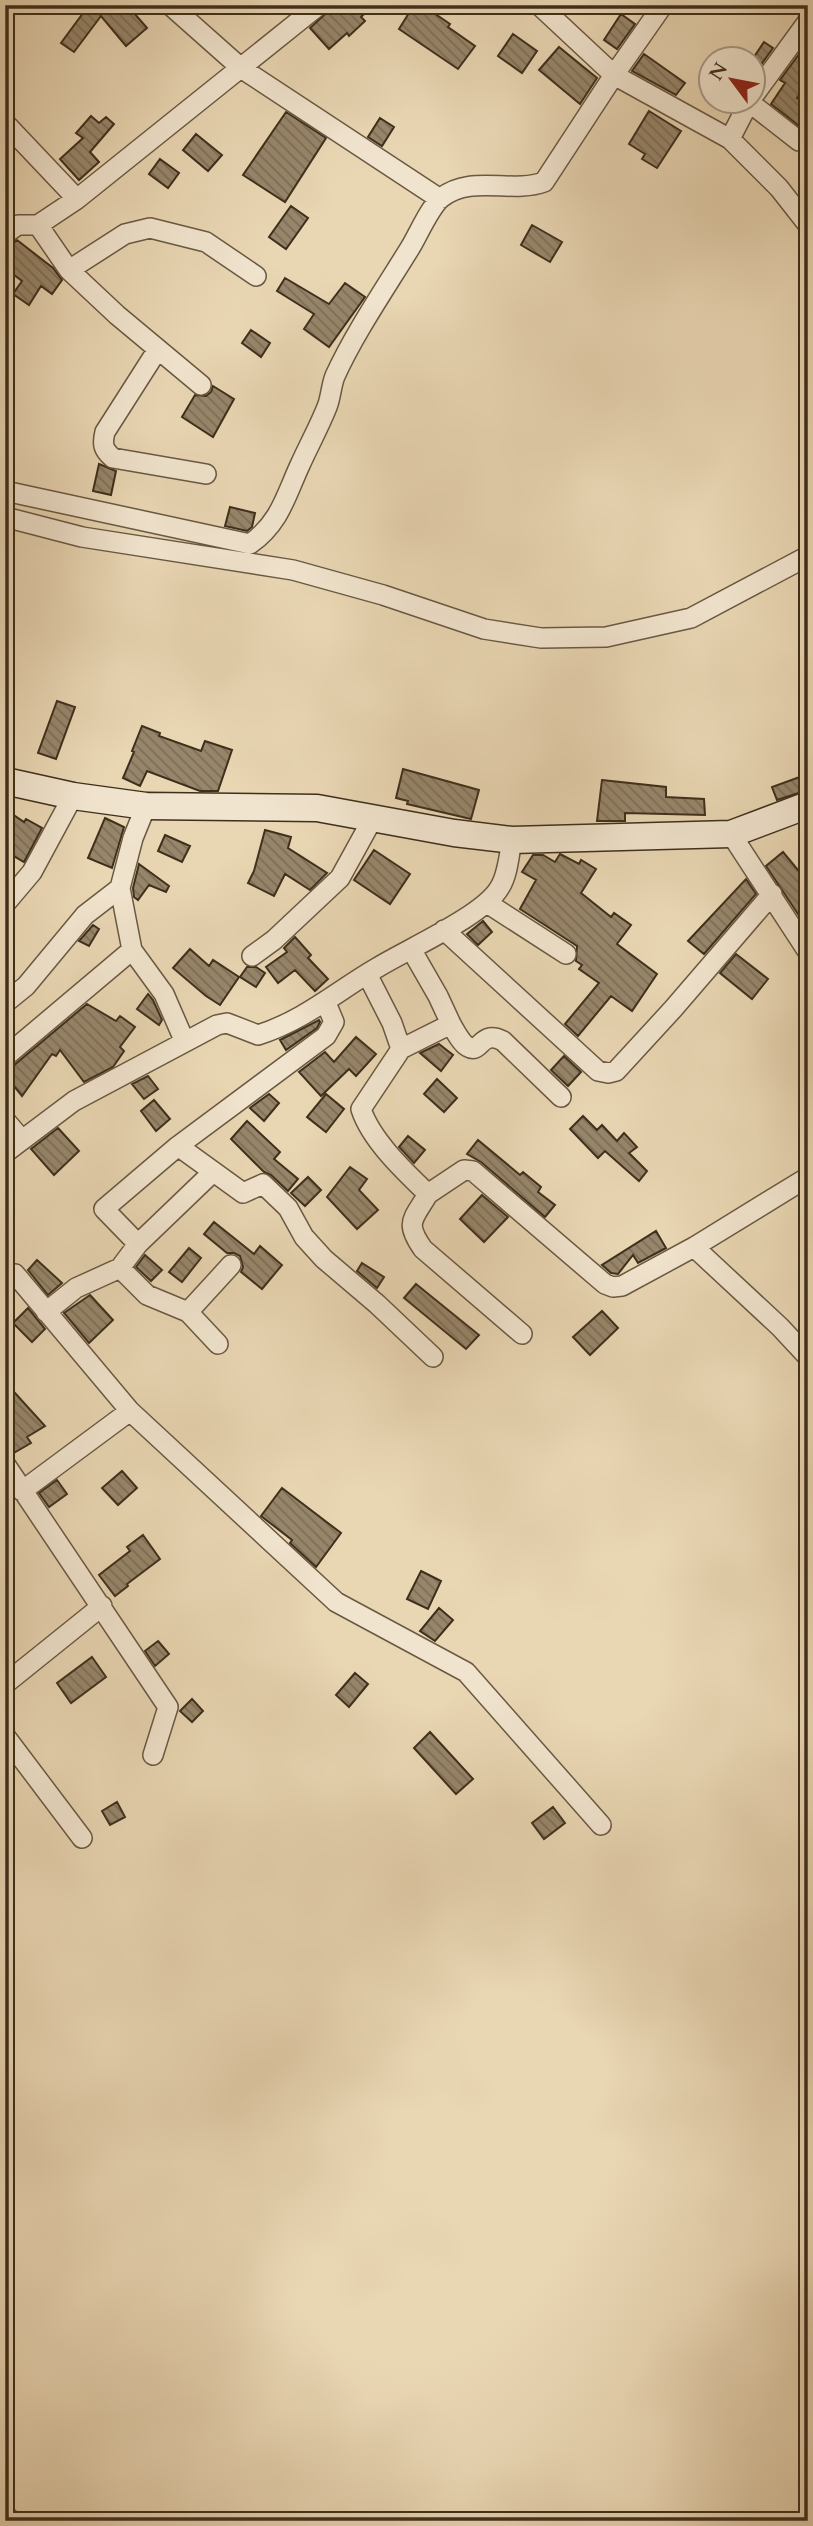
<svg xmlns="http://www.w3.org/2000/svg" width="813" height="2526" font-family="Cardo,serif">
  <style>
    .building { fill: url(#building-back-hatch); stroke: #3e2f1c; stroke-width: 2 }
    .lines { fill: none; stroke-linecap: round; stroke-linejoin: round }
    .street-casing { stroke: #695942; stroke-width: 22 }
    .secondary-casing { stroke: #3e2f1c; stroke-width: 29 }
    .street { stroke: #f1e4ce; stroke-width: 19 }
    .secondary { stroke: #f1e4ce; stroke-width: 26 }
  </style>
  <defs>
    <pattern id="building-back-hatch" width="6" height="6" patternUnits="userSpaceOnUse" patternTransform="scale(1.75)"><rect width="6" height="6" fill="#97866b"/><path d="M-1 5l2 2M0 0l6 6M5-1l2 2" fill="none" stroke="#7d6e57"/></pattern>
  </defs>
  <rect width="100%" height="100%" fill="#e9d6b3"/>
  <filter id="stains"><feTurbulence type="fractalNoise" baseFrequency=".00286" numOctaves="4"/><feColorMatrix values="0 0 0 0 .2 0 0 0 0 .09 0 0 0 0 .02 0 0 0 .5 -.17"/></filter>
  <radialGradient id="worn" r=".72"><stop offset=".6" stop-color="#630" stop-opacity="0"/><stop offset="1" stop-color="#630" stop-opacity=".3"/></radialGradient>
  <path class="building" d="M89,5H127L147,28L126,46L101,16L74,52L61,43Z
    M335,5H373L361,17L365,21L349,36L347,33L329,49L310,28Z
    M414,5H422L450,24L448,27L475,46L458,69L399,29Z
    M621,14L635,24L617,49L604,40Z
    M513,34L537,51L522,73L498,56Z
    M764,42L773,48L760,66L752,60Z
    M808,42V81L797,98L808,106V124L803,129L771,104L785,83L780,80Z
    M559,47L597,78L580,104L539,70Z
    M644,54L685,83L676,95L632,71Z
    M649,111L681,131L657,168L642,159L645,154L629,144Z
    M286,112L326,138L285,202L243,175Z
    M91,116L99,123L106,117L114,124L90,152L99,162L79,180L60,159L83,138L76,133Z
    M380,118L394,127L382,146L368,137Z
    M196,134L222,155L208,171L183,150Z
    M160,159L179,173L168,188L149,174Z
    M291,206L308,218L286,249L269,237Z
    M532,225L562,242L550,262L521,245Z
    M17,240L53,268L62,280L52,294L41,286L29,305L13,294L22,281L5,268V251Z
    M285,278L329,304L345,283L365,297L329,347L304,329L314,314L277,291Z
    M251,330L270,343L261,357L242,343Z
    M213,386L234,399L213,437L182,417L195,395L206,396L211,392Z
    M99,464L116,471L111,495L93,491Z
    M230,507L255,513L252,527L247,531L225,526Z
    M57,701L75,707L56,759L38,753Z
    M142,726L160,733L159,736L201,751L205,741L232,750L218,791H200L147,771L140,786L123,778L134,752L132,751Z
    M403,769L479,790L471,819L407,804L408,801L396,798Z
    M808,774V790L777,800L772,787Z
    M602,780L666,787V797L704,799L705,815L625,813V821H597Z
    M5,809L24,822L26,819L42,828L24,862L5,851Z
    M105,818L124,827L112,868L88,858Z
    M265,830L291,837L288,848L327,873L310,890L285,874L274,896L248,883L254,871Z
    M165,835L190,846L182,862L158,851Z
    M374,850L410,874L390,904L354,880Z
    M783,852L808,882V929L766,866Z
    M560,854L579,864L581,860L596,869L581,893L611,917L614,913L631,925L617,944L657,974L632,1011L611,996L578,1036L565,1024L599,983L579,969L582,965L576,961L577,946L520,909L536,880L522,872L533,855H543L555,862Z
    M139,864L169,886L166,892L149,885L138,900L134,897L133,888Z
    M746,879L756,894L704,954L688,941Z
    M483,921L492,932L478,945L467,934Z
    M93,925L99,929L89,946L79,941Z
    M295,937L311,955L308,958L328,979L315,991L295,970L278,983L266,967L287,952L284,948Z
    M190,949L209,966L213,960L239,977L220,1005L206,996L173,968Z
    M736,954L768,979L752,999L720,973Z
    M247,967H256L265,973L256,987L240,977Z
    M148,994L153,1000L162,1020L159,1025L137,1009Z
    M87,1004L116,1021L120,1016L135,1027L120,1047L124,1051L113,1067L84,1082L60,1050L56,1056L52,1054L22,1096L5,1075V1069L13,1066Z
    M319,1020L320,1022L317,1028L286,1050L280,1040Z
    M356,1037L376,1054L356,1076L349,1069L321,1096L299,1072L325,1052L334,1062Z
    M439,1044L453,1055L441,1071L420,1053Z
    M564,1056L581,1072L568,1086L551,1070Z
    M148,1076L158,1089L144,1099L132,1084Z
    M437,1079L457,1098L444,1112L424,1094Z
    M269,1094L279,1103L264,1121L250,1108Z
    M326,1094L344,1109L326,1132L307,1117Z
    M154,1100L170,1119L156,1131L141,1111Z
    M583,1116L597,1130L602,1125L617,1141L624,1133L637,1147L629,1153L647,1171L639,1181L605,1151L598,1158L570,1129Z
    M247,1121L280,1152L274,1159L298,1179L288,1191L271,1175L264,1172L231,1139Z
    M58,1128L79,1151L54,1175L31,1149Z
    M408,1136L425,1150L414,1163L399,1147Z
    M478,1140L520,1175L523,1172L541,1187L538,1192L555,1205L545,1217L481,1162L467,1154Z
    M350,1167L367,1179L359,1190L378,1210L357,1229L327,1197Z
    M308,1177L321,1190L305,1206L291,1193Z
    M482,1195L508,1217L484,1242L460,1219Z
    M214,1222L254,1254L260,1246L282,1265L262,1289L241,1272L243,1267L240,1256L234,1253H227L204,1234Z
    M656,1231L666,1248L638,1263L633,1255L618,1274L611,1273L602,1265Z
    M189,1248L201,1258L182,1282L169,1272Z
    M145,1255L162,1270L151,1281L136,1267Z
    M37,1260L62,1283L48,1295L28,1270Z
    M362,1263L384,1277L377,1288L357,1271Z
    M416,1284L479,1335L466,1349L404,1298Z
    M90,1295L113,1320L89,1343L64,1313Z
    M28,1308L45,1329L32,1342L13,1323Z
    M602,1311L618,1328L590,1355L573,1337Z
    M5,1382L45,1426L27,1437L31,1443L12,1454L5,1452Z
    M122,1471L137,1488L118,1505L102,1488Z
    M57,1480L67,1494L49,1507L39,1493Z
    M282,1488L341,1533L316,1567L290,1543L292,1540L261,1516Z
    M143,1535L160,1559L127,1584L128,1586L115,1596L99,1575L130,1551L127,1547Z
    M421,1571L441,1581L428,1609L407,1599Z
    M439,1608L453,1620L435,1641L420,1631Z
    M158,1641L169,1654L155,1666L145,1651Z
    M92,1657L106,1677L71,1703L57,1683Z
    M355,1673L368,1684L349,1707L336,1695Z
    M192,1699L203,1711L192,1722L180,1711Z
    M430,1732L473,1779L456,1794L414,1748Z
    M117,1802L125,1817L110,1825L102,1811Z
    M553,1807L565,1823L544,1839L532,1823Z"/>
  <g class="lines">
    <g class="street-casing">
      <path id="street" d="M170,5L241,68L440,199
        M663,5L614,75L730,139L779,188L808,225
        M754,95L808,21
        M749,102L799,141H808
        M5,123L77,199
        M730,139L749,102
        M38,225L69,270L125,234L150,228L206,242L256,276
        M5,234L18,225H38L77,199L319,5
        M69,270L117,315L201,385
        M158,349L105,432C102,444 103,450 113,458L206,474
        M5,491L250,544C280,523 286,495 300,465C309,445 319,427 327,407C331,397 331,386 335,376C354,334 386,287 410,248C418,235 430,207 441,198C471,174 511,194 544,182L614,75L539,5
        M5,517L82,537L293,570L383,595L484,629L541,638L606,637L691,618L808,556
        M731,834L808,952
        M120,888L132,950L164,994L184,1040
        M487,903L566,954
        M5,904L32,872L73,796
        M444,930L598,1071L608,1073L616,1071L673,1009L772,894
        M252,956L274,940L340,878L373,818
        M367,974L392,1023L401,1049L361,1109C371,1140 405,1172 428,1194C413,1220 404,1222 423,1249L522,1334
        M5,1003L26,986L85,915L120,888L133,838L146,806
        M451,1024C455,1031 461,1043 468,1047C481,1055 480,1029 503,1041L561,1097
        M401,1049L451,1024L438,996L411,949
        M5,1057L132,950
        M5,1120L22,1140
        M178,1146L243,1193L263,1184L288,1208L304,1237L324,1259L377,1304L433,1357
        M5,1153L74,1101L217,1025L227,1023L258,1035C303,1021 336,992 375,969C405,950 484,916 500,887C508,874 509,855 512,840
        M428,1194L464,1170L473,1171L605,1284L613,1287L622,1286L694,1247L808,1177
        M138,1244L213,1172
        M694,1247L780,1327L808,1357
        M5,1275L15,1274L130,1411L336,1602L466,1672L601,1825
        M46,1312L76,1288L120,1268
        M188,1312L231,1265
        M218,1344L188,1312L147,1295L120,1268L138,1244L104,1209L178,1146L326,1036L334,1022L326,1003
        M5,1464L168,1707L153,1755
        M22,1491L130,1411
        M5,1684L102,1606
        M5,1736L82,1838
        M5,2515L12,2521"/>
    </g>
    <g class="secondary-casing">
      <path id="secondary" d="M5,781L73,796L146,806L317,808L454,833L512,840L731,834L808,805"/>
    </g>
    <use href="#street" class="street"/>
    <use href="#secondary" class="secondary"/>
  </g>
  <rect width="813" height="2526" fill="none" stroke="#e9d6b3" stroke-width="28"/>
  <rect x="7" y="7" width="799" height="2512" fill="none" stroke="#3e2f1c" stroke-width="3.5"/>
  <rect x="14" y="14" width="785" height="2498" fill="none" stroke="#3e2f1c" stroke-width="2"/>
  <g transform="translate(732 80) rotate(302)"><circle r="33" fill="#f1e4ce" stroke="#a99c87" stroke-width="2"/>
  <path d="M0-5L12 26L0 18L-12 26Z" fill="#8f2418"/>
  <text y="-10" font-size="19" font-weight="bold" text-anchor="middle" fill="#3e2f1c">N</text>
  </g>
  <rect width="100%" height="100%" filter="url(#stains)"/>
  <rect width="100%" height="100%" fill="url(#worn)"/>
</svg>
